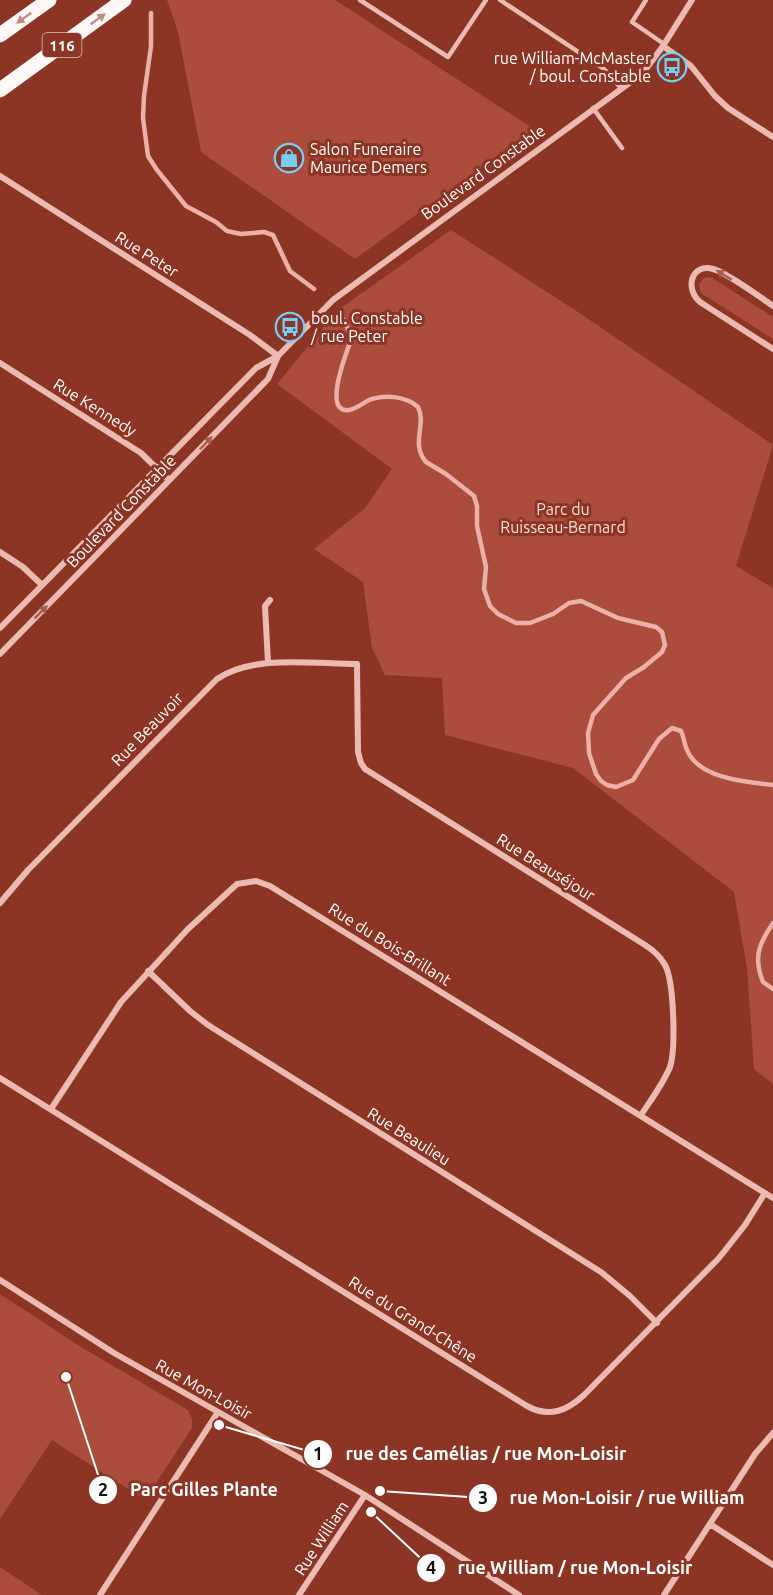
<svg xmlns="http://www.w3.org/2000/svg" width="773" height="1595" font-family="Ubuntu,sans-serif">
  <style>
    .green { fill: #ab4c3c }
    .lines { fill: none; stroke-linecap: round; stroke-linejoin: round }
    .stream { stroke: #ebb0a7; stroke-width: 4.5 }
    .lane { stroke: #ebbbb3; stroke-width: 4.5 }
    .street { stroke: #ebbbb3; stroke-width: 6 }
    .primary { stroke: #fef8f7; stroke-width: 15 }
    .oneway { fill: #bf8d83 }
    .oneway2 { fill: #a85d4f }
    .labels { text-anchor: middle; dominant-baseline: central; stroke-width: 6; stroke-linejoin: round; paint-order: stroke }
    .shield { fill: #8c3524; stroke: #dcc2bd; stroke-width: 1.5 }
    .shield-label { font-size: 15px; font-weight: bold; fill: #fff }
    .poi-label { font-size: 16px; fill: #fff; stroke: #8c3524; text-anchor: start }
    .street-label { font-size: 16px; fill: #fff; stroke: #8c3524 }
    .park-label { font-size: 16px; fill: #f8dcd7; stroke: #8c3524 }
    .leader { fill: none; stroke: #fff; stroke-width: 2 }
    .callout-dot { fill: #fff; stroke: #8c3524; stroke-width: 2 }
    .mark-label { font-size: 18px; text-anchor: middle; font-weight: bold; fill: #111 }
    .callout-label { font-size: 18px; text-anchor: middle; font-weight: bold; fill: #fff; stroke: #8c3524; stroke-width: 6; stroke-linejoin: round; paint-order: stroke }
  </style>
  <rect width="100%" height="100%" fill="#8c3524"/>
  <path class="green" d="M167,0H335L534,129L355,259L201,152L178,32Z
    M451,230L578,312L773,445L736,566L773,588V1084L754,1069L747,968L734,892L573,768L445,735L442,678L385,675L372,648L363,582L314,549L365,508L392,469L277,384L338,310Z
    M707,277L712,278L773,317V339L701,293L699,285L703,279Z
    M0,1294L81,1347L188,1410L192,1419V1428L145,1500L52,1440L0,1519Z
    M0,1567L42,1595H0Z"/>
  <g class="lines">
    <path class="stream" d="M151,13V46L144,96L143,118L148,156L157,170L186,206L216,222L227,231L241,234L264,232L273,235L290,271L314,289
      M343,319L352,337C348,349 321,414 349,410C356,409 363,403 369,400C384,394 406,396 418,407C427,425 410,443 426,462L446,474L474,496L477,506V526L486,567L484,589L490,606L498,614L516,623H530L553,614L569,603L581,601L618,618L656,627L662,632L665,645L662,652L644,667L626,678L593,715L588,733L589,753L596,774L601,781L607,785L616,787L633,780L659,739L672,728L681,731C684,737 684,744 687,750C699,779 747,782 773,785
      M773,923C759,944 753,957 763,982L773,989"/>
    <path class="lane" d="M360,0L448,57L486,0
      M500,0L604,69L621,88
      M646,0L632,22L664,44
      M593,108L622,148"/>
    <path class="street" d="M663,46L691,66L715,96L728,108L773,137
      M0,176L250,335L278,356
      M773,306C760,297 726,272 713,269C692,263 684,288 700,302L773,349
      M0,363L141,453L169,480
      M0,552L23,567L42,585
      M0,628L256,368L278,356
      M0,654L268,379L278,356L333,300L643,73L663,46L692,0
      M268,663L265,606L270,600
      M0,903L28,870L217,679C254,654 314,664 357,664L358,752L361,763L365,769L645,945C653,950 660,956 665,965C674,981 676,1049 670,1067C663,1084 651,1100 641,1115
      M148,971L190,1011L208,1025L601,1272L630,1296L657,1323
      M0,1078L527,1406C549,1418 567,1411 584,1395L719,1258L745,1225L765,1193
      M51,1109L121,1002L188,929L237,884L256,881L270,886L773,1198
      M0,1280L114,1353L365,1495L519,1595
      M710,1524L773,1565
      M100,1595L218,1412
      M299,1595L365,1495
      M664,1595L755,1454L773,1433"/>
    <path class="primary" d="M0,35L49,0
      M0,90L124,0"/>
  </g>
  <defs><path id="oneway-solid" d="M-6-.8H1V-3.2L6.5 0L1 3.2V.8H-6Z" transform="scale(1.5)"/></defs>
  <g class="oneway">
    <use href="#oneway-solid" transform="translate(24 18) rotate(144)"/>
    <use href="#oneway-solid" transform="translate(98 19) rotate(-36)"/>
  </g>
  <g class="oneway2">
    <use href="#oneway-solid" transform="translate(724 275) rotate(-148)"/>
    <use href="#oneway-solid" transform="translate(206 443) rotate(-46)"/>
    <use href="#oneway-solid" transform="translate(41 612) rotate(-45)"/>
  </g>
  <defs>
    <g id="bus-ring" transform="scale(1.5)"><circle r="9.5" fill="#8c3524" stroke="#77cef5" stroke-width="1.5"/><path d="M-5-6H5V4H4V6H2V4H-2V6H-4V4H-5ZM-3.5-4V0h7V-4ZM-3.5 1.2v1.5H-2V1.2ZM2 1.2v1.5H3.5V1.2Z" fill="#77cef5"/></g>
    <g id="shop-ring" transform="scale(1.5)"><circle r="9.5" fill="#8c3524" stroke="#77cef5" stroke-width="1.5"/><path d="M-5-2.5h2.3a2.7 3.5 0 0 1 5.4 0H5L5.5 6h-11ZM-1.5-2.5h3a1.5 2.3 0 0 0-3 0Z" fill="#77cef5"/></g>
  </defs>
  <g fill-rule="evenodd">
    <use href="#bus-ring" x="672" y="67"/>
    <use href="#shop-ring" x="289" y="158"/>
    <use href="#bus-ring" x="290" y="327"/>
  </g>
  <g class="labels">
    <rect class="shield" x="42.5" y="33" width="39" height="24" rx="4.5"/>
    <g class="shield-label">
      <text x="62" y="45">116</text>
    </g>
    <g class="poi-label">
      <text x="651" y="58" text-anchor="end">rue William-McMaster<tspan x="651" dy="18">/ boul. Constable</tspan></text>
      <text x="310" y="149">Salon Funeraire<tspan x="310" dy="18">Maurice Demers</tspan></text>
      <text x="311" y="318">boul. Constable<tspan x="311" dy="18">/ rue Peter</tspan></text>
    </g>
    <g class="street-label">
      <text transform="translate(483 172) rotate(-36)">Boulevard Constable</text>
      <text transform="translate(147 254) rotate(32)">Rue Peter</text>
      <text transform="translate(95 407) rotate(32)">Rue Kennedy</text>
      <text transform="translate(121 511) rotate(-46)">Boulevard Constable</text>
      <text transform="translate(147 729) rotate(-46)">Rue Beauvoir</text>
      <text transform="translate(546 867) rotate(32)">Rue Beauséjour</text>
      <text transform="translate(390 944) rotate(32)">Rue du Bois-Brillant</text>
      <text transform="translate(409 1136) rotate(32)">Rue Beaulieu</text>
      <text transform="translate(413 1319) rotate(32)">Rue du Grand-Chêne</text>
      <text transform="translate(204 1389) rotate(29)">Rue Mon-Loisir</text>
      <text transform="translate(321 1538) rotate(-57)">Rue William</text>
    </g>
    <g class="park-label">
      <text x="563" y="509">Parc du<tspan x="563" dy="18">Ruisseau-Bernard</tspan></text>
    </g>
  </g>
  <path class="leader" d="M219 1425L318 1454M66 1377L103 1490M380 1491L483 1498M371 1512L431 1568"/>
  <g class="callout-dot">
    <circle cx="219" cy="1425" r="6"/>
    <circle cx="66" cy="1377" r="6"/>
    <circle cx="380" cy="1491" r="6"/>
    <circle cx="371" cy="1512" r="6"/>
    <circle cx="318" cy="1454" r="15"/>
    <circle cx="103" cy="1490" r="15"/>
    <circle cx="483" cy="1498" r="15"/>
    <circle cx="431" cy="1568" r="15"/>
  </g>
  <g class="mark-label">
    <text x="318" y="1460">1</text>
    <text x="103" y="1496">2</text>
    <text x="483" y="1504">3</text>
    <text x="431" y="1574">4</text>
  </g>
  <g class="callout-label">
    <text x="486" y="1460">rue des Camélias / rue Mon-Loisir</text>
    <text x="204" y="1496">Parc Gilles Plante</text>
    <text x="627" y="1504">rue Mon-Loisir / rue William</text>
    <text x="575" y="1574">rue William / rue Mon-Loisir</text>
  </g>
</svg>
